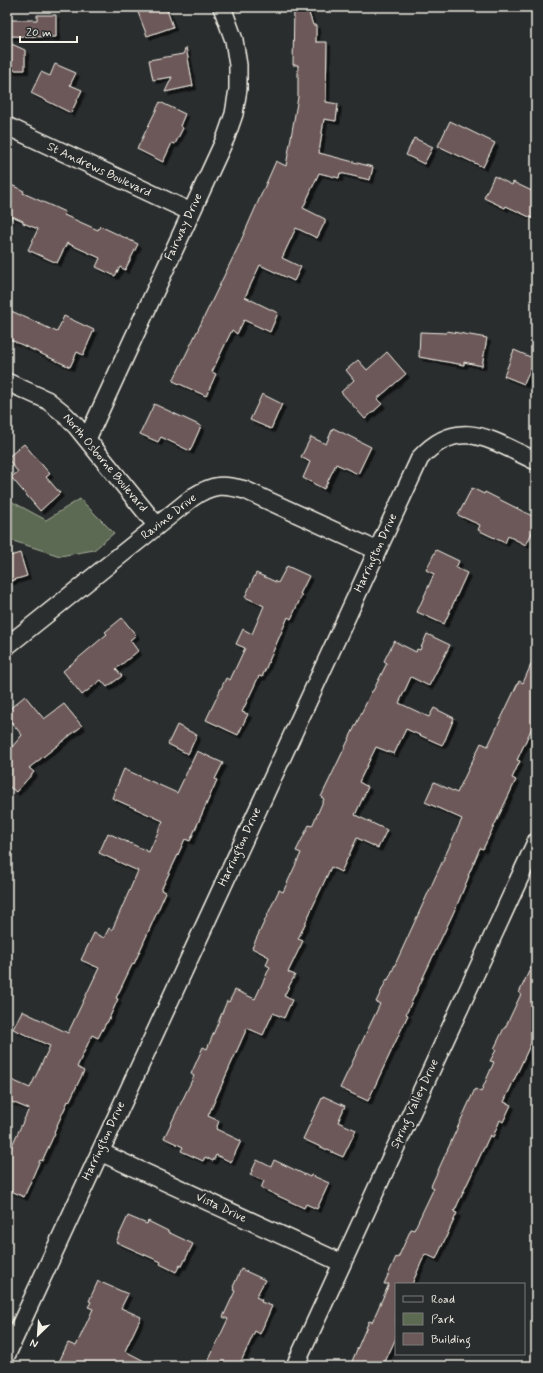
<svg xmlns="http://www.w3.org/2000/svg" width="543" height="1373" font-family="Mynerve,sans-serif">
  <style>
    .green { fill: #5c6a52; stroke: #a8ae9d }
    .building { fill: #6c5959; stroke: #f4f1e8; filter: url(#shadow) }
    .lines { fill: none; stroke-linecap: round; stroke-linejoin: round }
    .minor-casing { stroke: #f4f1e8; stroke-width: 20 }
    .minor { stroke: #2a2d2e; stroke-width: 17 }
    .labels { text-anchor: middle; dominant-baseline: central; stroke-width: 4; stroke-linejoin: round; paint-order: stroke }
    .street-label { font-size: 12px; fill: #f4f1e8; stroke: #2a2d2e }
  </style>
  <defs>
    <filter id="shadow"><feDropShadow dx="3.5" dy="3.5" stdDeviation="0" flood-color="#0009"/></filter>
  </defs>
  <rect width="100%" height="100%" fill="#2a2d2e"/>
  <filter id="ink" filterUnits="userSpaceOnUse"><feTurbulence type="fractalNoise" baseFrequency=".025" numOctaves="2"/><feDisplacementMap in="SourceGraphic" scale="8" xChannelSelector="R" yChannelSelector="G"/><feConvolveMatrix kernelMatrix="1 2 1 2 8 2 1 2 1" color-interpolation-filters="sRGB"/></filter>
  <g filter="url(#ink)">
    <path class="green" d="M7,499L46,520L80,499L114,533L94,550L60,556L7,539Z"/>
    <path class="building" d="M136,7H166L173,27L147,36Z
      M294,7H307L313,25H316V42H327L326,102L338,104L336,121L324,119L319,153L373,167L370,180L340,173L339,178L319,173L303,208L325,219V222L317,238L296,228L282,258L301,267L294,281L260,265L245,297L278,313L270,332L244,320L237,334L232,330L212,372L216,374L206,396L173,381L239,245L276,161L286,166L298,97V65H293Z
      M37,15H56V37L7,36V20H37Z
      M7,42L25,50V70H7Z
      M186,47L193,86L165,92L172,77L153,80L149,60L183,54Z
      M55,64L76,73L70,85L82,90L71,113L31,93L41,72L50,76Z
      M160,102L185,114L180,126L183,128L175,144L172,143L163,162L137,149Z
      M450,121L495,143L483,167L438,146Z
      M414,138L433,147L424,164L406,155Z
      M494,176L512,185L513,182L536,193V220L506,206L505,208L484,198Z
      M7,183L24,191L23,193L65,212L64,215L98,230L100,226L138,244L125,270L120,267L115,276L96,267L100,258L67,243L57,263L28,250L38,229L23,223V221L12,216L7,227Z
      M7,309L57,332L64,316L94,330L83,355L77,352L70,367L7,338Z
      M447,331L487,338L482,366L464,362V365L419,357L420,332L446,333Z
      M514,350L535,359L524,384L504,376Z
      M387,352L406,374L377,399L382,404L365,419L341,392L354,380L346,370L358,360L367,370Z
      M262,394L282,404L271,429L250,420Z
      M154,404L201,426L190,451L161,437L158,442L140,434Z
      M333,428L371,447L358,474L336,464L324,489L303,478L310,462L301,457L311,437L326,444Z
      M24,444L50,474L46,477L60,493L40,511L11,477L18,472L7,458Z
      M472,488L484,494L485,492L536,518V525L526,545L508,536L505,543L478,530L480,525L458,515Z
      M436,550L459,561L456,568L467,573L444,624L417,612L434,574L426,570Z
      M20,553L27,576L7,582V557Z
      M287,566L309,576L300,594L302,595L291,619L288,617L262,677L259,676L242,712L248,714L238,735L206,720L226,678L230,680L245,648L236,644L243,629L252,634L264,606L245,597L256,573L278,583Z
      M122,618L136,635L130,640L138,651L116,669L122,676L107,687L101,680L82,695L63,671L107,634L105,632Z
      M427,634L450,645L429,686L411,677L399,703L429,717L434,708L454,718L445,740L442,745L406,729L394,754L376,747L359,782L368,787L355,815L387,830L378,848L357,838L341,872L331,867L298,939L303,941L288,972L295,975L284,996L292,1000L284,1018L273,1013L263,1035L247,1028L208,1116L219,1121L216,1129L241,1141L231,1162L216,1155L213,1161L205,1157L203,1161L181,1151L183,1147L164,1138L194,1076L191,1074L203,1047L207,1049L227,1001L229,1002L235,990L255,999L270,967L266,965L269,957L252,948L279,890L283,892L301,853L296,851L309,825L312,826L324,799L321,797L372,691H373L387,663L384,661L394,641L416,652L417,649L420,650Z
      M536,653V719L517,760L520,761L512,778L516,780L483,849L480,848L468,876H469L457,905L406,1014L408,1015L368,1101L340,1088L380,1004L376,1002L387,979L388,980L462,819L425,802L434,782L457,793L481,743L488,746L519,681L523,683Z
      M25,696L44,719L64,704L82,726L29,768L34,772L16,792L7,785V753L22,735L7,717V711Z
      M177,725L197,735L188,754L168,744Z
      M197,751L223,763L215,779L217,780L190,841L185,839L176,859L161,890L166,892L134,964L133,963L116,998L118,999L107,1023H106L98,1038L92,1035L77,1067L84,1071L69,1102L68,1101L54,1132L55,1133L42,1161L40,1160L24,1197L7,1189V1156L29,1109L7,1100V1078L30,1088L50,1046L13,1029L22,1011L68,1033L99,968L81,960L94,933L104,938L109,928L112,930L138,871L99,853L108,833L149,852L163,821L112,798L124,769L177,793Z
      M536,956V1032L504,1102L511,1105L503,1122L500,1120L493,1137L490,1135L454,1212L457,1213L436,1259L425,1254L412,1284H396V1338L383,1366H350L369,1321L372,1322L389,1284H384L396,1257L398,1258L411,1229L414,1230L434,1188L431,1186L475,1089L481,1092L494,1062L490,1061L496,1050L494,1049L504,1028H505L521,994L519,993Z
      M323,1096L345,1106L338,1122L356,1130L343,1157L303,1139Z
      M257,1160L271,1167L274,1160L310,1177L311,1175L329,1183L317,1209L306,1204L304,1208L261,1188L264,1181L250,1175Z
      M128,1216L147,1224L148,1221L168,1231V1232L193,1244L182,1266L180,1265L176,1272L160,1264L161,1262L116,1242Z
      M241,1269L265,1280L256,1297L262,1300L261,1302L272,1306L260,1334L255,1331L239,1366H206L228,1319L223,1317L235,1291L233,1290L234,1288L233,1287Z
      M98,1281L128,1294L121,1308L141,1317L125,1351L154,1366H57L68,1343L76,1346L93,1309L88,1307L91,1302L89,1301Z"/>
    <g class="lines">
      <g class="minor-casing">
        <path id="minor" d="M7,126L191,212
          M7,382L47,400L62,412L76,426L157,526
          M87,439L226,137L234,114L238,89V65L234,40L222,7
          M7,646L193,497C213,484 223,484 245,490L376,550
          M100,1152L342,1263
          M7,1354L420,458C459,415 492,441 536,461
          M295,1366L536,842"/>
      </g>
      <use href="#minor" class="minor"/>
    </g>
  </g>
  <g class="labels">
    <g class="street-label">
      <text transform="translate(99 170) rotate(25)">St Andrews Boulevard</text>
      <text transform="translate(184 227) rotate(-65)">Fairway Drive</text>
      <text transform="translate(105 463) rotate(50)">North Osborne Boulevard</text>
      <text transform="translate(169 517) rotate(-38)">Ravine Drive</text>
      <text transform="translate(376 553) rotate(-65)">Harrington Drive</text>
      <text transform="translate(240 847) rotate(-65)">Harrington Drive</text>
      <text transform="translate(415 1104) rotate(-65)">Spring Valley Drive</text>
      <text transform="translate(104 1141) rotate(-65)">Harrington Drive</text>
      <text transform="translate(221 1208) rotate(25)">Vista Drive</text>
    </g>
  </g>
  <rect width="543" height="1373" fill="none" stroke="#2a2d2e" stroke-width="24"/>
  <rect x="12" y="12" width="519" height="1349" fill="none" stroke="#f4f1e8" stroke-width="1.5" filter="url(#ink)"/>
  <rect x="395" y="1283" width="130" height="72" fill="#2a2d2e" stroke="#7b7b78"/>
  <rect x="403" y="1296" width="20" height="6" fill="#2a2d2e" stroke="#7b7b78"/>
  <text x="431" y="1303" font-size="12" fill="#f4f1e8">Road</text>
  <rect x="403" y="1313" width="20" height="12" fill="#5c6a52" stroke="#7b7b78"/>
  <text x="431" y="1323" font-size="12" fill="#f4f1e8">Park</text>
  <rect x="403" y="1333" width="20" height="12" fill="#6c5959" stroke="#7b7b78"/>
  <text x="431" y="1343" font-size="12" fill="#f4f1e8">Building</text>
  <g transform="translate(38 1335) rotate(205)" stroke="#2a2d2e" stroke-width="3" paint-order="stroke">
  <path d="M0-3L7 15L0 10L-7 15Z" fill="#f4f1e8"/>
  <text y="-6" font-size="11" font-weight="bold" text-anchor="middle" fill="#f4f1e8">N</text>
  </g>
  <path d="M20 36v6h57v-6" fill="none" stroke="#f4f1e8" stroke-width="2"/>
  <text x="26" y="36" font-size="12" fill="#f4f1e8" stroke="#2a2d2e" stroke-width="3" paint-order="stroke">20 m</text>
</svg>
